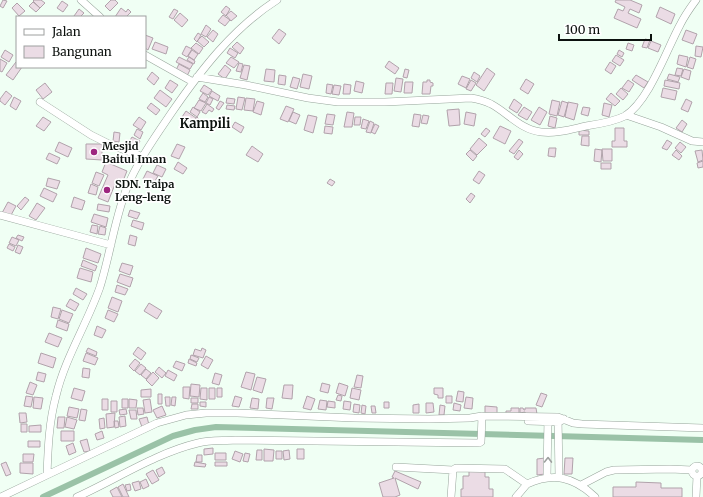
<svg xmlns="http://www.w3.org/2000/svg" width="703" height="497" font-family="Merriweather,serif">
  <style>
    .lines { fill: none; stroke-linecap: round; stroke-linejoin: round }
    .canal { stroke: #9ac2a7; stroke-width: 6 }
    .building { fill: #ebdce5; stroke: #b1a2ab }
    .minor-casing { stroke: #97a59b; stroke-width: 8 }
    .minor { stroke: #fff; stroke-width: 7 }
    .oneway { stroke: #9ea09f }
    .poi-dot { fill: #9d257f; stroke: #fff; stroke-width: 1.5 }
    .labels { text-anchor: middle; dominant-baseline: central; stroke-width: 3.5; stroke-linejoin: round; paint-order: stroke }
    .poi-label { font-size: 11px; font-weight: bold; fill: #0c110e; stroke: #fff; text-anchor: start }
    .quarter-label { font-size: 13px; font-weight: bold; fill: #0c110e; stroke: #fff }
  </style>
  <rect width="100%" height="100%" fill="#f0fff4"/>
  <g class="lines">
    <path class="canal" d="M43,497L173,436L195,430L216,427L703,440"/>
  </g>
  <path class="building" d="M3,0L7,1L3,8L0,6Z
    M34,0H41L45,3L40,8L33,1Z
    M111,0H115L118,3L110,11L105,6Z
    M616,0H630L642,5L639,13L630,9L628,13L641,19L637,28L614,18L618,9L623,11L625,7L615,2Z
    M62,1L68,5L63,12L57,8Z
    M33,2L40,8L36,12L29,6Z
    M17,3L25,11L19,16L12,8Z
    M226,6L230,9L226,16L221,12Z
    M660,7L675,14L671,24L656,17Z
    M121,8L126,12L128,9L131,12L126,17H115Z
    M79,9L84,13L80,17H75L74,16Z
    M174,9L178,11L173,19L169,17Z
    M231,11L237,16L231,21L226,15Z
    M180,13L188,20L182,27L174,20Z
    M223,15L230,20L225,26L218,21Z
    M206,25L211,29L206,37L201,34Z
    M279,29L286,34L279,44L272,38Z
    M213,30L218,34L213,42L207,37Z
    M686,30L697,34L693,44L682,40Z
    M198,33L201,35L197,42L194,39Z
    M145,35L153,38L148,50L145,48Z
    M202,36L209,42L204,47L197,41Z
    M645,39L650,40L647,48L642,47Z
    M651,41L661,45L658,52L648,48Z
    M155,42L168,47L166,54L152,49Z
    M237,42L244,48L240,54L232,47Z
    M196,43L203,48L199,54L191,48Z
    M628,43L634,45L632,51L626,49Z
    M186,46L192,49L187,57L182,54Z
    M696,46L703,47L701,57L695,56Z
    M230,48L238,53L235,58L227,53Z
    M5,50L13,55L9,62L1,57Z
    M192,50L198,54L194,60L188,56Z
    M619,50L624,53L622,57L617,54Z
    M616,55L624,60L620,66L612,61Z
    M679,55L688,57L686,67L677,64Z
    M179,57L193,64L190,69L176,62Z
    M189,57L195,61L194,64L187,60Z
    M231,57L239,62L234,68L226,63Z
    M690,57L696,59L693,69L687,67Z
    M0,59L7,63L2,72L0,71Z
    M389,61L399,68L395,74L385,67Z
    M16,62L17,63V67H22L13,80L6,75Z
    M610,62L616,66L611,74L605,70Z
    M239,63L243,64L241,72L236,71Z
    M179,64L190,70L187,76L176,70Z
    M225,65L231,70L225,79L218,74Z
    M244,65L250,66L247,80L240,78Z
    M487,68L495,74L484,91L476,85Z
    M677,68L683,69L681,76L675,75Z
    M266,69L275,70L274,82L264,81Z
    M405,69L409,70L407,78L403,77Z
    M684,69L691,71L689,80L681,77Z
    M152,72L159,78L154,85L147,79Z
    M474,72L480,76L477,82L471,78Z
    M303,74L312,76L309,89L300,87Z
    M669,74L680,77L678,82L667,79Z
    M279,75L286,76L285,85L278,84Z
    M636,75L648,82L644,88L632,80Z
    M462,76L470,79L466,88L458,84Z
    M293,77L300,79L297,89L290,87Z
    M396,78L403,79L401,92L394,91Z
    M526,79L534,84L528,94L520,89Z
    M170,80L178,85L172,93L165,88Z
    M427,80H430V82L433,83V86H431L430,94H422L423,82H427Z
    M471,80L476,83L471,91L466,89Z
    M628,80L634,84L629,92L622,88Z
    M665,80L680,83L679,89L664,86Z
    M356,81L364,83L362,93L354,91Z
    M405,82H413L412,93H404Z
    M45,83L52,92L43,99L36,90Z
    M386,83H393L392,94H385Z
    M327,84L333,85L331,94L326,93Z
    M344,84L351,85L350,94H343Z
    M204,85L212,90L208,95L200,91Z
    M334,85L341,86L339,95L332,94Z
    M621,88L628,94L623,100L616,94Z
    M663,88L677,91L675,100L661,97Z
    M160,90L172,99L166,107L154,98Z
    M6,91L12,96L5,105L0,101V99Z
    M212,91L220,96L218,101L209,96Z
    M203,93L208,97L205,102L199,99Z
    M611,93L620,101L615,106L606,99Z
    M14,97L21,101L16,110L10,106Z
    M209,97L213,99L210,105L206,103Z
    M238,97L245,98L242,110L236,109Z
    M227,98L235,99L234,104L226,103Z
    M246,98L255,99L253,111L244,110Z
    M514,99L522,105L517,113L509,108Z
    M686,99L692,102L688,112L681,109Z
    M199,100L206,103L201,111L194,108Z
    M552,100L560,102L557,116L549,114Z
    M220,101L224,103L219,110L216,108Z
    M257,101L264,103L261,115L253,112Z
    M562,101L568,103L564,117L558,115Z
    M568,102L578,104L574,120L565,117Z
    M151,103L160,110L156,115L147,108Z
    M604,103L612,105L609,117L602,115Z
    M207,104L214,109L212,112L209,110L206,114L202,112Z
    M227,105L235,106L234,110L226,109Z
    M286,106L294,109L288,122L280,119Z
    M193,107L200,112L197,117L190,112Z
    M524,107L532,112L527,120L518,115Z
    M539,107L547,112L540,125L531,120Z
    M583,107L590,108L588,116L581,114Z
    M459,109L460,125L449,126L447,110Z
    M186,111L196,118L192,124L182,117Z
    M293,112L300,115L296,124L289,121Z
    M347,112L354,113L352,127H344Z
    M466,112L476,114L474,126L464,124Z
    M327,114L335,115L333,125L325,124Z
    M414,114L421,115L419,127L412,126Z
    M308,115L317,117L313,133L304,130Z
    M423,115L429,116L427,124L421,123Z
    M550,116L557,118L555,128L548,126Z
    M43,117L51,122L44,131L36,126Z
    M139,117L146,122L141,130L133,125Z
    M197,117L200,120L195,127L191,125Z
    M355,117H361L360,125H354Z
    M363,119L369,121L366,129L361,128Z
    M682,120L687,124L682,132L676,128Z
    M370,121L374,123L371,133L366,132Z
    M235,122L244,127L241,133L232,127Z
    M375,124L379,126L375,134L371,132Z
    M325,126L333,127L332,134L324,133Z
    M500,126L511,131L505,144L493,138Z
    M486,128L490,131L485,137L481,134Z
    M615,128H624V141H627V147H612V141H615Z
    M137,129L143,132L140,139L134,135Z
    M579,130L589,131V135H579Z
    M114,132L120,133L119,142L113,141Z
    M582,136H589V146L581,145Z
    M132,137L140,141L135,150L127,145Z
    M479,138L487,145L477,155L470,149Z
    M519,139L523,142L514,154L509,151Z
    M667,140L672,143L667,150L662,148Z
    M59,142L72,148L68,157L55,151Z
    M680,142L686,147L681,153L675,148Z
    M86,144H102V160L86,159Z
    M177,144L185,147L179,159L171,156Z
    M252,146L263,154L258,162L246,155Z
    M549,148H556L555,157L548,156Z
    M595,149L602,150L601,162L594,161Z
    M602,149H612V161H603Z
    M470,150L477,156L473,161L466,154Z
    M519,150L523,154L518,160L514,157Z
    M676,150L682,156L679,160L672,155Z
    M702,150L703,160L698,162L695,151Z
    M49,153L60,158L57,164L46,159Z
    M703,161V167L698,168L697,163Z
    M106,162L127,171L123,181L117,179L108,202L98,198L108,175L102,172Z
    M178,162L187,168L183,174L174,169Z
    M601,163H611V169H601Z
    M157,165L166,169L162,177L153,173Z
    M147,171L158,176L153,184L143,179Z
    M479,171L485,175L479,184L473,180Z
    M96,172L104,175L99,186L92,183Z
    M48,178L60,181L57,189L46,186Z
    M330,179L335,182L332,186L327,183Z
    M91,184L98,187L96,195L88,193Z
    M44,188L57,194L53,202L40,196Z
    M471,193L475,196L470,203L466,199Z
    M25,197L29,200L21,210L17,206Z
    M74,197L85,201L82,210L71,207Z
    M8,202L16,206L10,217L2,213Z
    M37,203L45,208L36,220L29,216Z
    M98,204L110,206L109,212L97,210Z
    M130,210L140,213L137,219L128,216Z
    M94,214L108,218L106,227L91,222Z
    M133,220L144,223L142,230L131,226Z
    M92,225L98,226L97,234L90,232Z
    M100,226L106,228L105,235L98,234Z
    M18,235L24,237L22,241L16,238Z
    M130,235L137,237L135,246L128,244Z
    M12,237L19,240L16,246L9,243Z
    M9,244L15,247L13,251L7,248Z
    M18,245L23,247L20,254L15,252Z
    M86,248L101,254L98,263L83,258Z
    M83,260L97,266L95,271L81,266Z
    M122,263L133,266L130,275L119,271Z
    M80,268L93,272L91,282L77,278Z
    M120,274L133,278L130,287L117,282Z
    M117,285L128,289L125,295L115,292Z
    M76,288L87,294L83,300L73,294Z
    M112,297L122,301L118,312L108,308Z
    M70,299L79,304L75,311L66,306Z
    M149,303L162,311L157,319L144,311Z
    M53,307L61,309L58,319L51,317Z
    M62,310L73,314L69,323L59,319Z
    M108,310L118,314L114,322L105,318Z
    M58,320L69,324L67,331L56,327Z
    M97,326L106,330L102,338L94,335Z
    M49,333L62,338L58,347L45,342Z
    M138,347L146,353L141,360L133,354Z
    M88,348L97,352L96,356L86,352Z
    M202,348L206,350L203,358L193,355L195,349L201,351Z
    M41,353L56,358L53,368L38,363Z
    M86,353L98,358L95,365L83,361Z
    M191,355L199,358L197,362L190,359Z
    M206,356L213,360L208,369L201,365Z
    M135,359L140,363L134,371L129,366Z
    M189,359L197,363L196,366L188,363Z
    M176,361L185,364L182,371L173,367Z
    M141,364L146,368L140,375L135,371Z
    M159,367L166,373L162,378L155,372Z
    M83,368L90,369L89,378L82,377Z
    M146,369L151,373L146,379L141,375Z
    M168,370L177,375L174,381L165,376Z
    M38,372L46,374L44,382L36,380Z
    M153,372L159,378L152,386L146,380Z
    M246,372L255,374L251,390L241,387Z
    M215,373L222,375L219,385L212,383Z
    M357,375L363,376L361,388L354,387Z
    M257,377L266,379L262,393L253,390Z
    M30,382L37,385L33,395L26,393Z
    M322,383L330,385L328,393L320,391Z
    M339,383L348,386L345,396L336,393Z
    M191,384L200,385L199,397L190,396Z
    M284,385H293L292,399L282,398Z
    M183,387H190L189,399L183,398Z
    M74,388L85,391L82,401L71,398Z
    M201,388H207V400L200,399Z
    M209,388H215V399H209Z
    M217,388H222V397H217Z
    M352,388L361,390L359,400L350,398Z
    M434,388H443V398H438V395L434,394Z
    M151,389V397H141V390Z
    M458,391L464,392L463,402L456,401Z
    M541,393L547,395L542,407L536,405Z
    M158,394H162V404H158Z
    M338,395L342,396L341,401L336,400Z
    M26,396L33,397L31,407L24,406Z
    M235,396L242,398L239,407L232,406Z
    M307,396L315,399L311,410L303,408Z
    M446,396H452V403H446Z
    M34,397L43,398L41,409L33,408Z
    M165,397H170V406H166Z
    M172,397H176L175,406L171,405Z
    M466,397L473,398L472,409L464,408Z
    M191,398H198V403H191Z
    M252,398L259,399L258,409L250,408Z
    M267,398H274L272,409L266,408Z
    M102,399H108V410H102Z
    M122,399H128V408H122Z
    M129,399L137,400L136,408H129Z
    M150,399L152,412L145,413L143,400Z
    M320,400L327,401L326,410L318,409Z
    M111,401H117V412H111Z
    M328,401L335,402V408L327,407Z
    M344,401L351,402L350,410L343,409Z
    M200,402H206V407L200,406Z
    M384,402H389V408H384Z
    M426,403H433L434,412L426,413Z
    M454,403L461,405L460,411L453,410Z
    M192,404H198V409H191Z
    M354,404L360,405L359,413L353,412Z
    M419,404V413H413V405Z
    M362,405L366,406L365,414L361,413Z
    M440,405L445,406L444,415H439Z
    M162,406L166,415L157,418L153,410Z
    M371,406H375L376,413H372Z
    M485,406L497,407V414L485,413Z
    M69,407L79,409L77,418L67,416Z
    M137,408H143L144,414L138,415Z
    M511,408H519V415L506,414V411H511Z
    M520,408H523L524,410H525V408H536L537,414L525,415V412L520,413Z
    M81,409L87,410L85,421L79,420Z
    M126,409L127,414L120,415L119,410Z
    M129,410H136L137,419H131Z
    M19,413H26L27,422L20,423Z
    M115,413L114,427L107,428L106,414Z
    M125,416L126,426L120,427L119,417Z
    M58,417H65L64,428H57Z
    M67,417L77,420L74,429L65,427Z
    M147,417L149,425L142,427L139,419Z
    M104,418L105,428L100,429L99,419Z
    M114,421H118L119,427L115,428Z
    M21,424H27V432H21Z
    M41,425V432H29V426Z
    M61,431H74V441H61Z
    M102,431L104,438L97,440L95,434Z
    M87,439L90,451L84,452L80,441Z
    M28,441H40V447H28Z
    M73,443L76,452L69,455L66,446Z
    M213,448V454L204,455V449Z
    M264,449L274,450L273,461H264Z
    M297,449H304V459H297Z
    M257,450H262V460H256Z
    M289,450L290,459L284,460L283,451Z
    M235,451L243,454L240,462L232,459Z
    M276,451H282V459H276Z
    M215,453H226V460H215Z
    M245,453L250,454L248,462L243,461Z
    M23,454H34L33,462H23Z
    M197,455H202V462H196Z
    M545,458V474L537,475V459Z
    M565,458H573L572,474H564Z
    M6,462L11,474L6,476L1,464Z
    M195,462L206,464L205,467L194,466Z
    M215,462H227V466H215Z
    M20,463H33V474L20,473Z
    M162,467L165,473L159,477L156,470Z
    M469,469L485,470V477H489V489H493V497H461V489H463V476H469Z
    M153,470L159,480L152,484L146,474Z
    M395,471L421,482L418,489L395,478L400,495L395,497H383L379,483L394,478L392,477Z
    M146,479L149,486L143,489L140,482Z
    M139,481L141,489L135,491L132,483Z
    M636,482L661,483V488H682V497H613V487H636Z
    M123,484L129,497H123L118,487Z
    M130,484L131,490L127,491L125,485Z
    M117,487L122,497H113L110,491Z"/>
  <g class="lines">
    <g class="minor-casing">
      <path id="minor" d="M81,0L100,17
        M145,55L193,82
        M197,77L246,85L308,98L338,102H385L471,98C478,99 485,101 491,104C508,113 521,130 541,132C556,134 572,129 586,126C599,124 613,122 625,116C649,101 666,51 680,25C684,17 690,8 696,0
        M40,102L91,135L109,144L143,157
        M626,115L661,127L692,141L703,142
        M0,215L111,245
        M558,417L559,477
        M528,421L559,422L564,419
        M692 471a5 5 0 1 1 10 0a5 5 0 1 1-10 0Z
        M396,467L453,470L456,468L505,469L527,484C554,472 574,477 595,497
        M47,475L157,423L186,415L206,413H237L354,418L429,419L470,418L482,416L558,417L573,423L582,424L703,428
        M547,477L548,417
        M581,485L606,472L614,470L670,469L692,470
        M1,497L47,475C48,448 49,422 56,396C65,358 87,324 100,287C110,255 114,222 126,190C137,162 155,137 172,112C201,70 233,28 277,0
        M77,497C117,479 156,453 198,443C210,440 223,441 235,440L479,443L481,442L482,416
        M451,497L453,470
        M516,497L527,484
        M696,497L697,476"/>
    </g>
    <use href="#minor" class="minor"/>
  </g>
  <defs><path id="oneway-chevron" d="M-2-3.5L2.5 0L-2 3.5" fill="none" stroke-width="1.6" stroke-linecap="round" stroke-linejoin="round"/></defs>
  <use class="oneway" href="#oneway-chevron" transform="translate(548 460) rotate(-89)"/>
  <g class="poi-dot">
    <circle cx="94" cy="152" r="4"/>
    <circle cx="107" cy="190" r="4"/>
  </g>
  <g class="labels">
    <g class="poi-label">
      <text x="102" y="146">Mesjid<tspan x="102" dy="13">Baitul Iman</tspan></text>
      <text x="115" y="184">SDN. Taipa<tspan x="115" dy="13">Leng-leng</tspan></text>
    </g>
    <g class="quarter-label">
      <text x="205" y="123">Kampili</text>
    </g>
  </g>
  <rect x="16" y="16" width="130" height="52" fill="#ffffff" stroke="#9ea09f"/>
  <rect x="24" y="29" width="20" height="6" fill="#ffffff" stroke="#9ea09f"/>
  <text x="52" y="36" font-size="12" fill="#0c110e">Jalan</text>
  <rect x="24" y="46" width="20" height="12" fill="#ebdce5" stroke="#9ea09f"/>
  <text x="52" y="56" font-size="12" fill="#0c110e">Bangunan</text>
  <path d="M559 34v6h92v-6" fill="none" stroke="#0c110e" stroke-width="2"/>
  <text x="565" y="34" font-size="12" fill="#0c110e" stroke="#ffffff" stroke-width="3" paint-order="stroke">100 m</text>
</svg>
